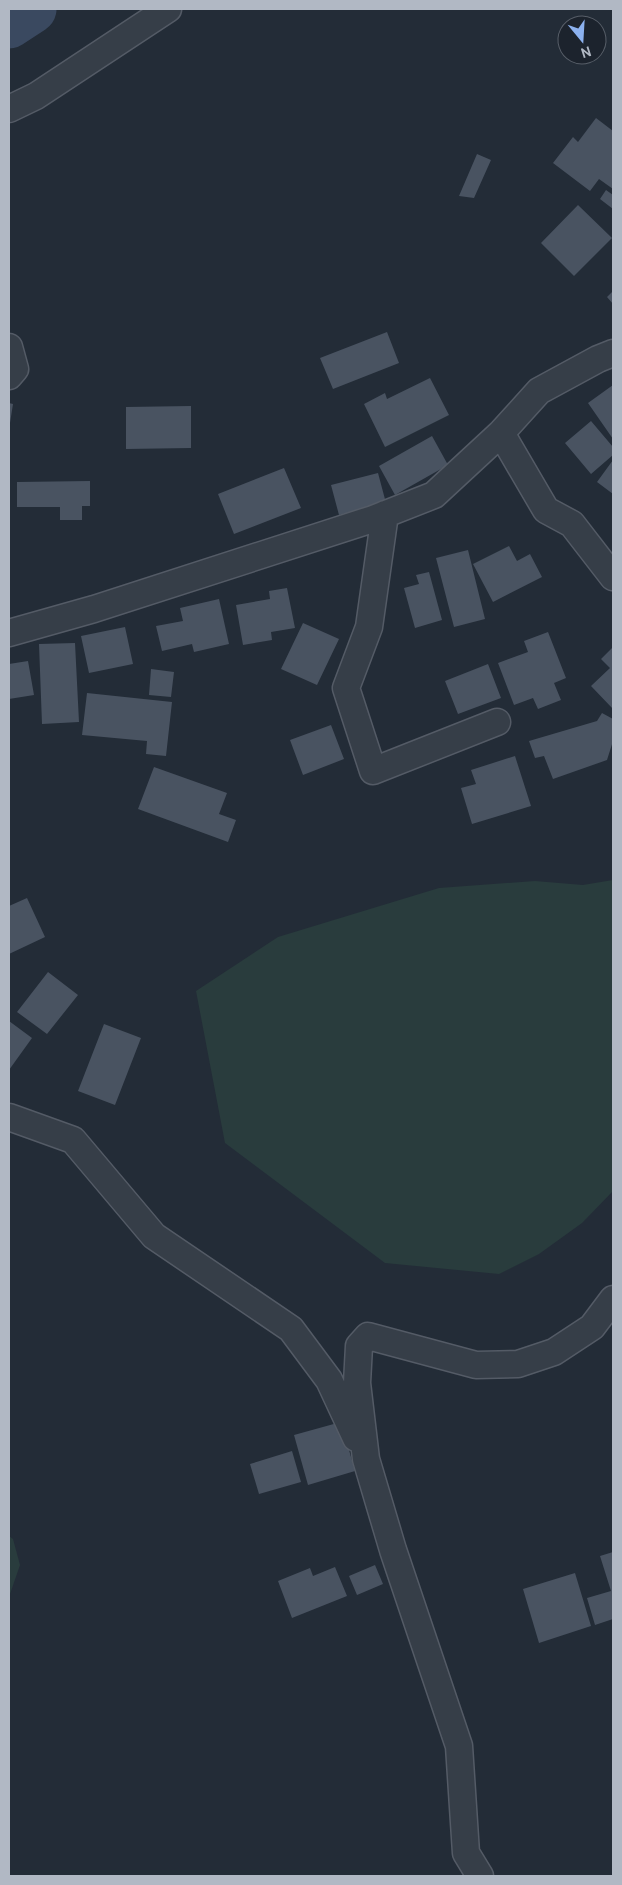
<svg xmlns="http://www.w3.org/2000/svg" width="622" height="1885" font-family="Cabin,sans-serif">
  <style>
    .green { fill: #293c3d }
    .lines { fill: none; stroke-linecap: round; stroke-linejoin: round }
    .river { stroke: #3a4960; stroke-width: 49 }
    .building { fill: #495361 }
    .minor-casing { stroke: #545b66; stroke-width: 29 }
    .minor { stroke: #363e48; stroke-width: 26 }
  </style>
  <rect width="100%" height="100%" fill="#232c37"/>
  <path class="green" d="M613,880V1191L582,1223L539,1254L499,1274L385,1263L225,1143L196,991L278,937L439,888L535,881L583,885Z
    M9,1536L13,1539L20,1565L9,1597Z"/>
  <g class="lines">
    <path class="river" d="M9,24L32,9"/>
  </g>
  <path class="building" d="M596,118L613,131V189L599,179L590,191L553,163L573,137L578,142Z
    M477,154L491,160L474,198L459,196Z
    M606,190L613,195V209L600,199Z
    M578,205L612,238L574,276L541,243Z
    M613,291V304L607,297Z
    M387,332L399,363L333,389L320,358Z
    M430,378L449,415L385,447L364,404L385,393L387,399Z
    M613,385V439L588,403Z
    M9,403L13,404L10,423H9Z
    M191,406V448L126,449V407Z
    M591,421L613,447V455L591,474L565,443Z
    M432,436L448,465L395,495L379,466Z
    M613,460V494L597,482Z
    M284,468L301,508L234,534L218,494Z
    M378,473L386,503L339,515L331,485Z
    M90,481V506H82V520H60V507H17V482Z
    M509,546L517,561L530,554L542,577L493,602L473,564Z
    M468,550L485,619L454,627L436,558Z
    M429,572L442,620L415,628L404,588L419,584L416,575Z
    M287,588L295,628L271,632L272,640L243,645L236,605L270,599L269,591Z
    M219,599L229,644L194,652L192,644L162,651L156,626L183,621L180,608Z
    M303,623L339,639L317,685L281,669Z
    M125,627L133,664L89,673L81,636Z
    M548,632L566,678L554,683L561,700L538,709L533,698L514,705L498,663L528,652L524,641Z
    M75,643L79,722L42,724L39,644Z
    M613,647V709L591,686L610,668L601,659Z
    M28,661L34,695L9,699V664Z
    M488,664L501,698L458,714L445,681Z
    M151,669L174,672L171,697L149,695Z
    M87,693L172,702L166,756L146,754L147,741L82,735Z
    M602,713L613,719V741L607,760L553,779L544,756L535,758L529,741L597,721Z
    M331,725L344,759L303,775L290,740Z
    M515,756L531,806L472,824L461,788L476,784L471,770Z
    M154,767L227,793L219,814L236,820L228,842L138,809Z
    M27,898L45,937L9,954V906Z
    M48,972L78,995L47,1034L17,1012Z
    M9,1021L32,1038L9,1070Z
    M104,1024L141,1038L115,1105L78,1091Z
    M341,1422L355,1471L308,1485L294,1435Z
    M292,1451L301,1482L259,1494L250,1464Z
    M613,1552V1619L595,1625L587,1598L611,1591L600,1556Z
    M375,1565L383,1584L357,1595L349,1576Z
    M335,1567L347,1596L292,1618L278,1581L310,1568L313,1576Z
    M575,1573L591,1626L539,1643L523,1589Z"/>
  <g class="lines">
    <g class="minor-casing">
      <path id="minor" d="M9,109L36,96L168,9
        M9,347L15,369L9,376
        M501,433L546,510L572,524L613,577
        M385,514L369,627L346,688L373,771L497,722
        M9,633L94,609L373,519L434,495L501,433L539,391L598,359L613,353
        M9,1117L73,1140L154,1236L291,1329L329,1380L356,1438
        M480,1876L466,1853L459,1746L393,1550L366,1459L357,1383L359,1346L368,1336L476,1365L518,1364L554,1352L592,1327L613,1299"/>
    </g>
    <use href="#minor" class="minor"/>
  </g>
  <rect width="622" height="1885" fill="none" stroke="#b1b8c4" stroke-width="20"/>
  <g transform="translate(582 40) rotate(162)"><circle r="24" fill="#1c232d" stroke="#585f69"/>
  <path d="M0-4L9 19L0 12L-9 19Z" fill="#8cb1ef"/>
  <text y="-8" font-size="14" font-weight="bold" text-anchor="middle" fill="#b1b8c4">N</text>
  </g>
</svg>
